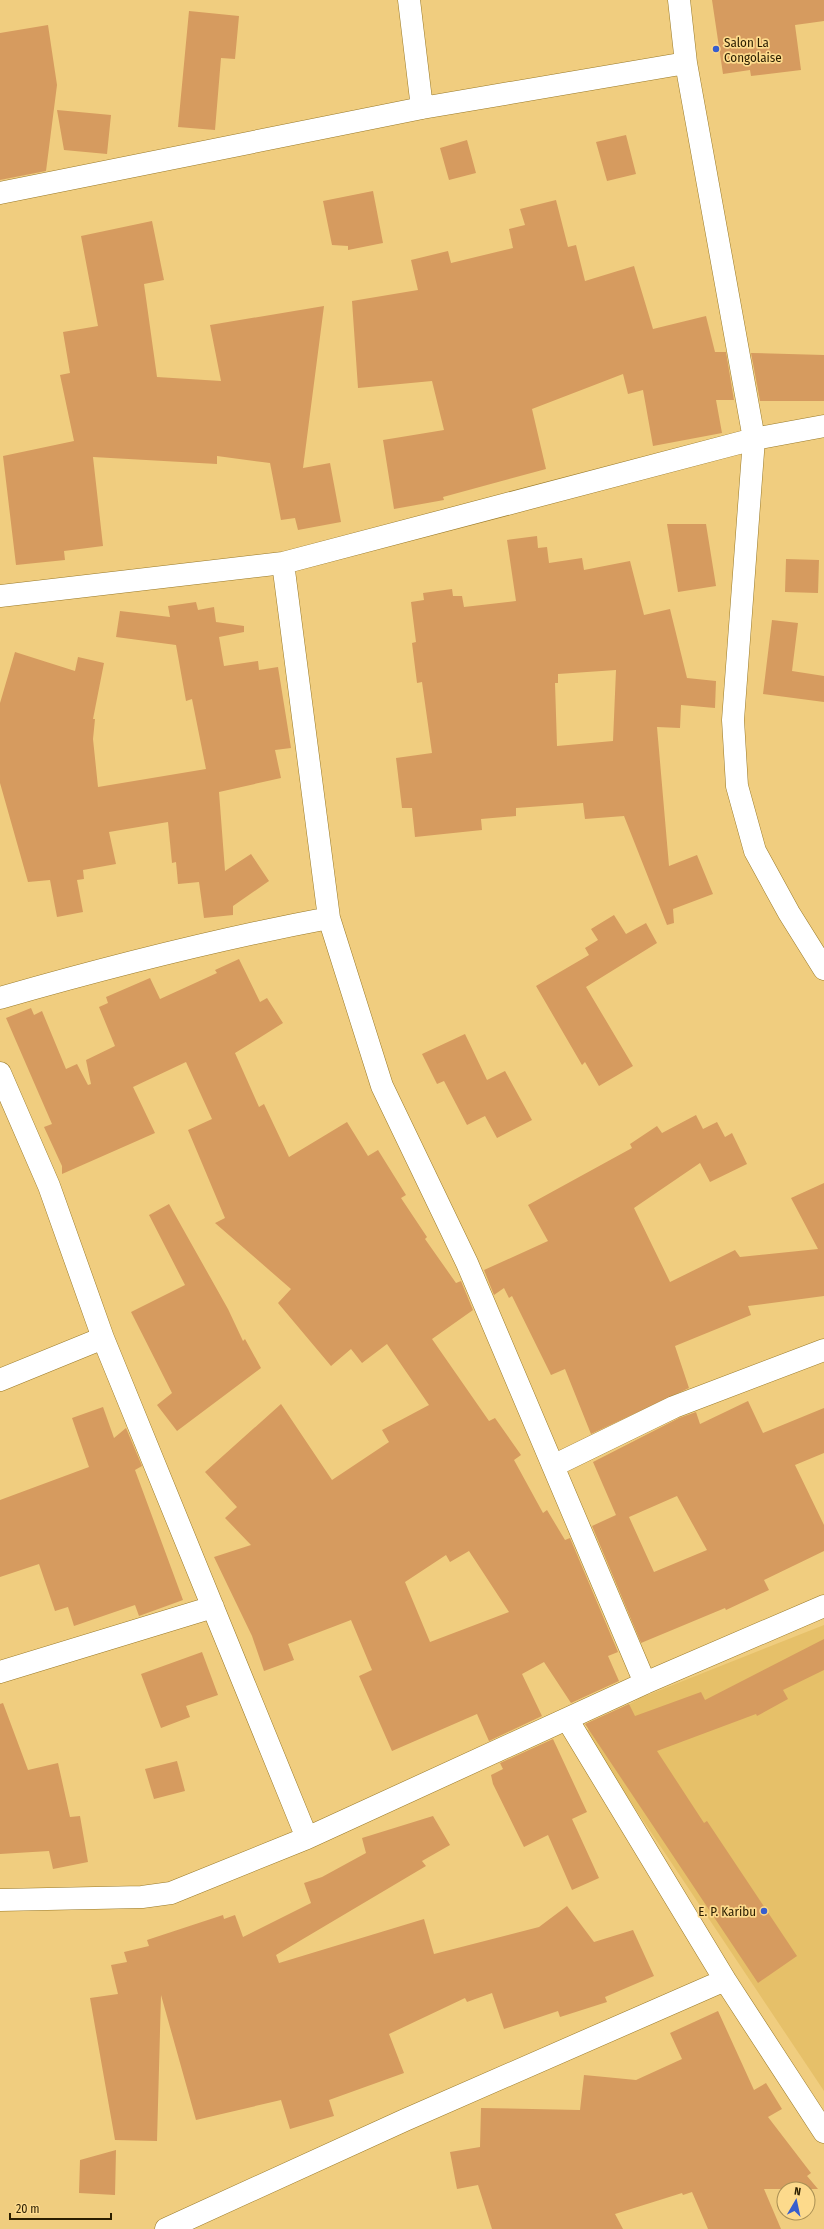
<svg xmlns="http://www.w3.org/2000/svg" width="824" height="2229" font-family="'Fira Sans Condensed',sans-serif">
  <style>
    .built { fill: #e6c069 }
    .building { fill: #d69b5f; fill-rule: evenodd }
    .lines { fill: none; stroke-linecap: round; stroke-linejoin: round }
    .minor-casing { stroke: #997927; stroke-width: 23 }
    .minor { stroke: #fff; stroke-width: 22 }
    .poi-dot { fill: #375ece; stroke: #fdda8c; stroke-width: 1.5 }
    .labels { text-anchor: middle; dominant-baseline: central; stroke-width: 3.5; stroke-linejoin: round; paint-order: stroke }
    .poi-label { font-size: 13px; fill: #2b1e00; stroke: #fdda8c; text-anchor: start }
  </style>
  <rect width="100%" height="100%" fill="#f0cd7f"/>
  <path class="built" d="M824,1625V2091L584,1732L640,1698Z"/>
  <path class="building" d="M712,0H824V21L795,25L801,70L751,76L750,70L723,74Z
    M189,11L239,16L235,59L221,58L215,130L178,127Z
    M48,25L57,85L46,171L0,180V33Z
    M57,110L111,115L107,154L64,150Z
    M626,135L636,174L607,181L596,142Z
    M467,140L476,173L449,180L440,148Z
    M373,191L383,243L348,250V246L332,245L323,201Z
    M556,200L568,247L576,245L585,281L634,266L653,329L706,316L715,352H726L734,400H716L722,433L653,446L643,390L628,394L623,374L532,409L546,469L443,497L444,500L394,509L383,440L444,430L432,381L358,388L352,301L418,290L411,260L448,251L451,263L513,248L509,229L525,225L520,209Z
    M152,221L164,280L144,284L157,377L221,381L210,325L324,306L303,468L330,463L341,522L298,530L295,518L281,520L270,463L217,456V464L93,457L103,546L64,551L65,560L16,565L3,456L74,441L60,375L70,373L63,332L98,326L81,236Z
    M751,353L824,355V401H760Z
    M667,524H706L716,586L678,592Z
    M537,536L538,548L547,547L549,563L582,558L584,570L630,561L644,615L670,609L687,678L716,681L715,708L681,705L680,728L657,727L669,866L697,855L713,894L673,909L674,923L667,925L624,816L585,819L583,803L516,808V816L481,819L482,830L415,837L412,808H402L396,758L432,753L422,682L417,683L412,643L416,642L411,602L424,600L423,593L452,589L453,596H462L464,607L516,601L507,540ZM616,670L613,741L557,746L555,683H558V674Z
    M786,559L819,560L818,593L785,592Z
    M196,602L198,610L214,607L216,622L244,626V632L219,637L224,666L258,661L259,670L278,667L291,748L275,750L281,778L219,792L225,871L251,854L269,881L233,906V915L204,918L199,882L178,884L176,862L172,863L168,822L109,832L116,864L83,870L84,879L77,880L83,912L57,917L50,880L28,882L0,783V703L15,652L75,671L78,657L104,663L93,719H95L93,739L98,787L206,769L192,699L186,701L176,645L116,637L120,611L170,617L168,606Z
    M772,620L798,623L792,671L824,676V702L763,694Z
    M614,915L626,934L646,923L657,943L586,987L633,1066L599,1086L585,1062L582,1065L536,986L589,955L585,948L598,940L591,929Z
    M239,959L260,1002L267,998L283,1023L235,1053L259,1107L264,1104L289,1157L347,1122L368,1156L378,1150L406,1195L401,1198L427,1237L425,1239L456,1283L461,1281L473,1310L432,1339L489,1421L495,1418L521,1455L514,1460L543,1513L547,1510L565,1540L570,1538L618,1652L608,1656L619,1681L571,1703L544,1662L522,1674L542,1716L489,1741L477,1714L392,1751L359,1676L372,1670L351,1620L288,1644L294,1660L264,1671L252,1636L214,1557L251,1545L225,1518L237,1507L205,1472L281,1404L332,1480L389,1442L382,1430L429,1405L387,1344L362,1363L351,1349L331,1366L278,1303L291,1289L215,1223L225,1218L188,1130L212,1119L186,1062L133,1087L155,1133L62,1174V1166L44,1127L52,1124L6,1018L31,1008L34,1015L42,1011L66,1069L77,1064L88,1085L91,1084L86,1060L115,1046L99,1007L108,1003L106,997L150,978L160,999L217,973L215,970ZM469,1551L509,1612L430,1642L405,1582L446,1555L450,1562Z
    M465,1034L487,1080L505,1071L532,1120L497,1138L485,1116L467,1125L444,1081L437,1084L422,1054Z
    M696,1115L703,1129L717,1122L725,1137L732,1133L747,1164L710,1182L700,1163L634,1208L670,1282L735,1250L740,1257L818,1249L791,1198L824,1183V1296L748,1306L751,1315L675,1346L689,1388L591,1434L565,1369L551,1375L512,1296L509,1298L504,1288L494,1295L484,1270L548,1241L528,1205L632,1148L630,1144L657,1126L662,1133Z
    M169,1204L228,1309L243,1341L245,1339L261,1368L177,1431L157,1405L172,1393L131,1312L185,1285L149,1215Z
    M748,1401L763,1433L824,1408V1453L795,1465L824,1525V1551L764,1580L769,1590L726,1610L725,1608L641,1643L592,1526L616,1515L593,1462L679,1418L696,1412L700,1424ZM677,1496L707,1550L654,1572L629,1517Z
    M103,1407L114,1438L126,1428L142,1466L135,1470L183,1600L139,1616L135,1605L74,1626L68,1607L55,1611L39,1564L0,1577V1500L89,1467L72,1418Z
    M824,1639V1670L783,1690L788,1699L757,1716L756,1714L657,1751L704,1823L707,1821L797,1956L758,1983L585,1724L629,1704L635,1716L701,1692L705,1700Z
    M202,1652L218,1695L186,1706L190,1717L161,1728L141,1674Z
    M3,1703L28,1770L58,1763L70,1817L80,1816L88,1862L53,1869L49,1851L0,1854V1704Z
    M553,1739L587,1812L572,1819L599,1878L572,1890L548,1835L524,1847L493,1784L491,1775L503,1769L500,1763Z
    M177,1761L185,1791L154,1799L145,1769Z
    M433,1816L450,1845L422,1861L426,1866L276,1955L279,1963L424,1919L434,1954L539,1927L567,1906L594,1942L633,1930L654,1976L605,1997L607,2002L560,2017L558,2011L504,2029L492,1993L467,2002L465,1998L389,2034L404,2073L329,2100L334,2116L290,2129L281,2100L196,2120L161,1995L157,2141L115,2140L90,1998L118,1994L111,1965L127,1962L124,1952L149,1946L147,1940L223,1915L224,1919L235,1915L243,1937L311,1903L304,1883L322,1877L366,1853L362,1838Z
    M718,2011L754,2090L766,2083L782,2109L768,2117L811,2173L807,2176L818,2189H764L781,2229H708L692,2192L683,2195L682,2193L615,2214L623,2229H492L478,2185L457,2189L450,2152L480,2147L481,2108L580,2110L584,2075L636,2080L682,2059L670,2033Z
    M116,2150L115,2195L79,2193L80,2160Z"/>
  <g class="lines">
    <g class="minor-casing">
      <path id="minor" d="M409,0L422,108
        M679,0L686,63L754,439L733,720L737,786L755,851L789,913L824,969
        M0,193L422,108L686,63
        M283,563L329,918L382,1086L467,1263L645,1683
        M0,596L283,563L754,439L824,426
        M0,998C108,967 218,939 329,918
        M0,1073L49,1186L103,1338L307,1838
        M0,1380L103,1338
        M553,1466L674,1407L824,1350
        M0,1672L213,1607
        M567,1719L725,1980L824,2132
        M0,1900L142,1897L171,1893L307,1838L645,1683L824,1606
        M166,2229L405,2120L725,1980"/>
    </g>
    <use href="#minor" class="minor"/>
  </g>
  <g class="poi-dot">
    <circle cx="716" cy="49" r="4"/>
    <circle cx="764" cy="1911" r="4"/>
  </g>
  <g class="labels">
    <g class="poi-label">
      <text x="724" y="42">Salon La<tspan x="724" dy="15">Congolaise</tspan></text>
      <text x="756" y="1911" text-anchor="end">E. P. Karibu</text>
    </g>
  </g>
  <g transform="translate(796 2201) rotate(9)"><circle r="19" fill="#fdda8c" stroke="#a98f54"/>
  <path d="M0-3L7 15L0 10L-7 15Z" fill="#375ece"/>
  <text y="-6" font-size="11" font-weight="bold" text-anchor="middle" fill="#2b1e00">N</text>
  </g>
  <path d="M10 2213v6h101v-6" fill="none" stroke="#2b1e00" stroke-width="2"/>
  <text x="16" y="2213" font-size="12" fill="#2b1e00" stroke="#fdda8c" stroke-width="3" paint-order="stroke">20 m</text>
</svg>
